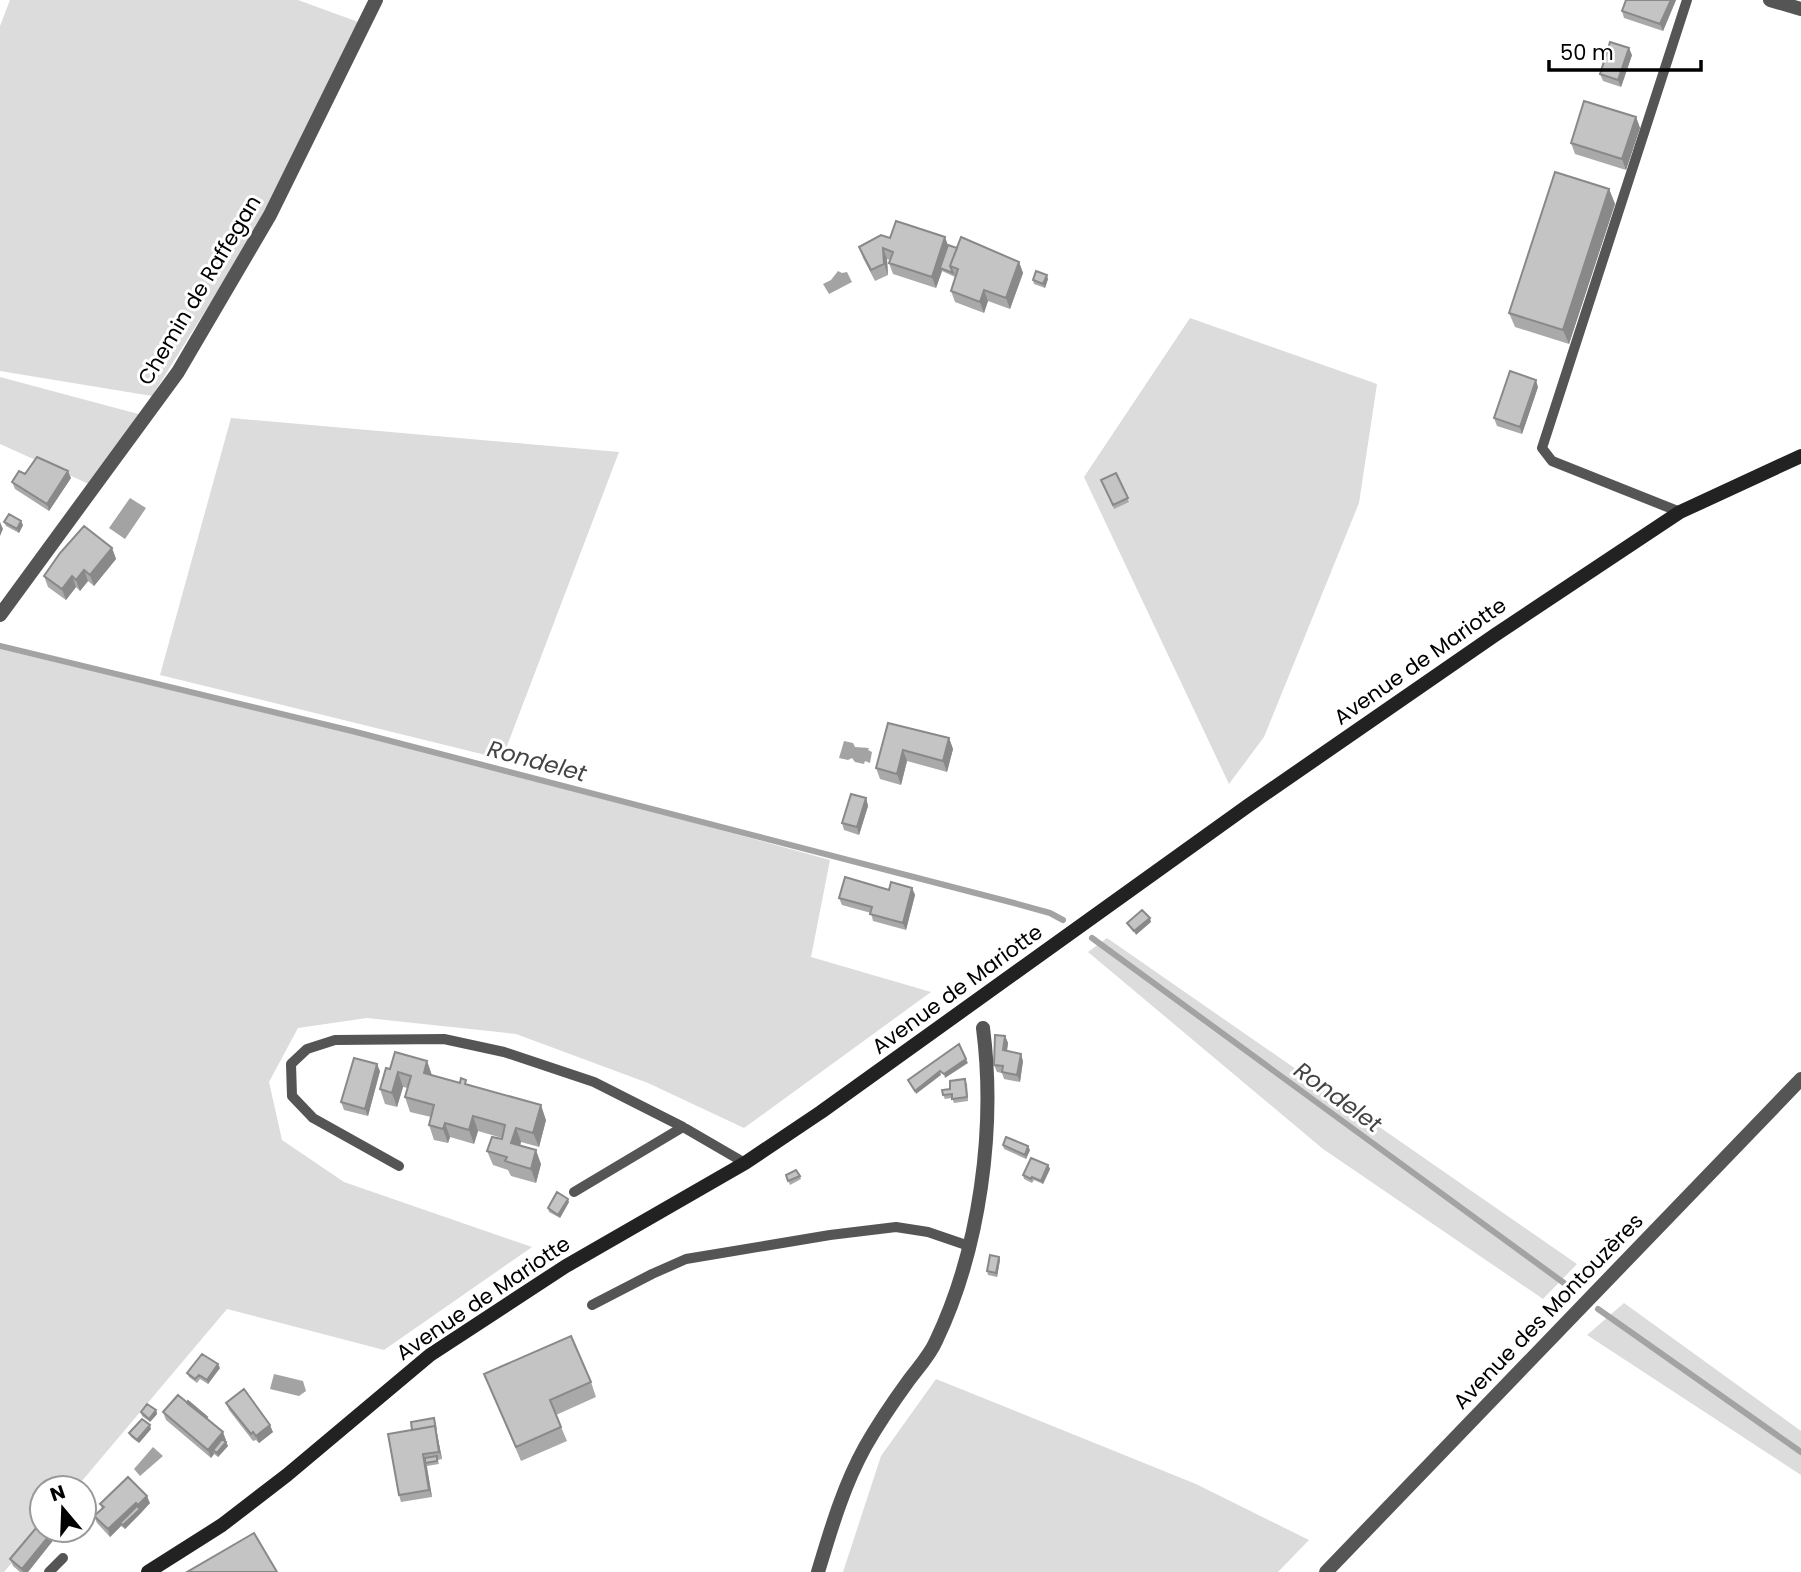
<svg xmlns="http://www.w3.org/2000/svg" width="1801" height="1572" font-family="Poppins,sans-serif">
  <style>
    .green { fill: #dcdcdc }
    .water { fill: #a3a3a3 }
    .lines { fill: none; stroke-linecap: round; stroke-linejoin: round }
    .stream { stroke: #a3a3a3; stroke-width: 6 }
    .service { stroke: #555; stroke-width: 10 }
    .minor { stroke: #555; stroke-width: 14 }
    .secondary { stroke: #222; stroke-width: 14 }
    .wall { fill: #a9a9a9 }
    .shaded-wall { fill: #898989 }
    .building { fill: #c4c4c4; stroke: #898989; stroke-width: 2 }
    .labels { text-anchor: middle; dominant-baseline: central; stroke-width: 6; stroke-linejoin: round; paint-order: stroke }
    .street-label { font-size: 21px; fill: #000; stroke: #fff }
    .water-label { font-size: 23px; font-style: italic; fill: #444; stroke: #fff }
  </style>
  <rect width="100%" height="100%" fill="#fff"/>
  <path class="green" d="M10,0H298L361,23L281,190L152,396L0,371V26Z
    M1190,318L1377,384L1359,503L1264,737L1229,784L1084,477Z
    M0,377L142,415L91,485L0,444Z
    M231,418L619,452L502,759L160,675Z
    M0,649L499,769L830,860L811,957L931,992L744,1128L648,1083L516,1034L367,1018L298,1028L269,1082L282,1140L344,1182L532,1247L384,1350L227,1309L76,1488H42V1527L4,1572H0Z
    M1107,938L1577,1264L1543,1299L1323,1149L1088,952Z
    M1624,1303L1801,1431V1475L1587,1335Z
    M936,1379L1196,1484L1309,1540L1278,1572H843L881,1456Z"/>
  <path class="water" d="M838,271L842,273L847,272L852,282L829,294L823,284L831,280Z
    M130,498L146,508L125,539L109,528Z
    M844,741L853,743L855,747L869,748L868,750L872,752L870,763L865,761L864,764L855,762L852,758L848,760L839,758Z
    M274,1374L303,1381L306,1391L299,1396L270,1389Z
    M153,1447L163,1456L140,1476L134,1469Z"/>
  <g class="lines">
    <path class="stream" d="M0,646L352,731L1014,903L1050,913L1063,920
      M1092,938L1564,1283
      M1598,1309L1801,1452"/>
    <path class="service" d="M1680,512L1552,461L1542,448L1687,0
      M399,1166L313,1118L292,1096L291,1064L307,1049L335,1040L444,1039L504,1052L594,1082L683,1127L745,1163
      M574,1192L683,1127
      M592,1305L652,1274L686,1259L830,1235L896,1227L928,1232L969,1246
      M49,1572L63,1558"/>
    <path class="minor" d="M1770,0L1801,9
      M0,615L178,372L270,215L376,0
      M818,1572C831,1529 843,1487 865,1447C878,1424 893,1402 909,1380C918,1368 930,1355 936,1341C980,1249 996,1128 983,1028
      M1326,1572L1801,1079"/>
    <path class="secondary" d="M148,1572L222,1525L287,1475L430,1355L566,1266L745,1163L821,1112L1249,805L1495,635L1680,512L1801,456"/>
  </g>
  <path class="wall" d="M1626,0H1676L1663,31L1624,18L1622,11Z
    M1632,55L1621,87L1603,81L1600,74Z
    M1636,117L1640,128L1626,170L1575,154L1571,143Z
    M1609,189L1615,204L1569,344L1515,327L1509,313Z
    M890,238L948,245L957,248L1019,262L1023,273L1010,309L988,301L984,313L955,302L951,291L955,277L942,271L936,288L893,274L889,263L890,260L887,259L888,275L875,281L863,258L859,247Z
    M1048,279L1045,288L1034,284L1033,280Z
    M1538,387L1522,434L1497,426L1494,418Z
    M1116,473L1129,502L1114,509L1101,480Z
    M25,474L71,478L49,511L15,489L12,482Z
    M4,522L23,525L19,533L6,526Z
    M112,548L116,559L94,586L88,581L80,591L76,587L66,600L48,587L44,576Z
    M888,723L949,738L953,749L947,772L907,761L901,785L880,779L876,768Z
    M866,798L868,806L859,835L844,830L842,823Z
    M912,888L915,895L906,930L873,921L871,913L842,905L839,898L889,890Z
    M1005,1036L1008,1043L1007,1051L1023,1061L1020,1082L1004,1079L1002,1073L997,1072L994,1065Z
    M427,1061L432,1075L468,1085L546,1120L539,1147L521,1142L520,1145L541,1164L536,1183L511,1176L508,1170L493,1165L487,1151L502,1139V1138L478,1131L474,1144L450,1137L448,1143L434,1140L429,1125L431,1117L410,1112L405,1097L408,1088L403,1087L397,1107L385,1104L380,1089L390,1069Z
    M380,1071L368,1116L344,1110L341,1102Z
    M967,1083L968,1101L954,1103L952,1098L945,1099L943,1095L950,1089Z
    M1003,1145L1030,1150L1026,1159L1004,1149Z
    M1048,1165L1050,1169L1043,1184L1034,1180L1032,1183L1024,1179L1023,1175Z
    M786,1175L800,1176L801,1179L790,1185Z
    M569,1202L560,1218L549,1212L548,1208Z
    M999,1257L1000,1260L997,1277L988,1275L987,1271Z
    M220,1368L208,1384L200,1379L197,1383L189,1377L187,1373Z
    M484,1374L591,1382L596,1397L556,1415L567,1441L521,1461Z
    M187,1403L207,1417L208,1420L226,1440L225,1441L228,1446L218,1457L214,1454L211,1458L166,1420L163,1412Z
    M226,1403L273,1432L259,1443L256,1440L253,1441L229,1410Z
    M156,1410L157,1414L150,1422L142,1416L141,1412Z
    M435,1422L442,1459L438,1460L439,1464L427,1466L432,1497L401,1502L399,1495L412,1430Z
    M151,1429L139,1443L131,1437L129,1433Z
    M150,1503L125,1529L121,1526L110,1537L97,1523L94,1516L102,1509L100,1504Z
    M55,1538L28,1572H20L13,1566L10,1559Z"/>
  <path class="shaded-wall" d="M1671,0H1676L1663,31L1660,24Z
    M1629,48L1632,55L1621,87L1618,80Z
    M1636,117L1640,128L1626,170L1622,159Z
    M1609,189L1615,204L1569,344L1563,330Z
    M945,237L949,248L940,268L942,271L936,288L932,277Z
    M883,248L887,259L888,275L884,264Z
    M1019,262L1023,273L1010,309L1006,298Z
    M1047,275L1048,279L1045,288L1043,284Z
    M984,290L988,301L984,313L980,302Z
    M1536,380L1538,387L1522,434L1520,427Z
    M68,471L71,478L49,511L47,504Z
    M21,521L23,525L19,533L17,529Z
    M0,522L3,529L0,536Z
    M112,548L116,559L94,586L90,575Z
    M84,570L88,581L80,591L76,580Z
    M72,576L76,587L66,600L62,589Z
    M949,738L953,749L947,772L943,761Z
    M903,750L907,761L901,785L897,774Z
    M866,798L868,806L859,835L857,827Z
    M912,888L915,895L906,930L903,923Z
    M1150,918L1151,922L1136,935L1134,931Z
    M1005,1036L1008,1043L1006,1057L1003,1050Z
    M1021,1054L1023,1061L1020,1082L1017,1075Z
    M966,1059L968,1063L945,1078L944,1074Z
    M427,1061L432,1076L424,1073Z
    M377,1064L380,1071L368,1116L365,1109Z
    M940,1071L941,1075L916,1094L915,1091Z
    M398,1072L403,1087L397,1107L392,1093Z
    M541,1105L546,1120L539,1147L533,1133Z
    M473,1116L478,1131L474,1144L469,1130Z
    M445,1123L450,1137L448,1143L443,1129Z
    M516,1128L521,1142L517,1157L511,1143Z
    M1028,1146L1030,1150L1026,1159L1025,1155Z
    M536,1150L541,1164L536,1183L531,1169Z
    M1048,1165L1050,1169L1043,1184L1041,1181Z
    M568,1199L569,1202L560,1218L558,1215Z
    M999,1257L1000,1260L997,1277L996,1273Z
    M218,1364L220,1368L208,1384L207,1380Z
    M156,1410L157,1414L150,1422L149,1419Z
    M150,1425L151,1429L139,1443L137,1440Z
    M270,1425L273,1432L259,1443L256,1436Z
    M435,1426L437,1434L442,1459L439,1452Z
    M223,1432L226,1440L215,1452L213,1450L214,1454L211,1458L208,1450Z
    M226,1442L228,1446L218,1457L217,1453Z
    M423,1454L426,1463L432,1497L429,1490Z
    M147,1496L150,1503L141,1513L138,1505Z
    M136,1503L138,1510L120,1523L121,1526L110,1537L108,1529Z
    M140,1509L141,1513L125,1529L123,1525Z
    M53,1531L55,1538L28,1572H23L22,1569Z"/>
  <path class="building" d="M1626,0H1671L1660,24L1622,11Z
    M1610,42L1629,48L1618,80L1600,74Z
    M1584,101L1636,117L1622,159L1571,143Z
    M1555,172L1609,189L1563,330L1509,313Z
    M896,221L945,237L932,277L889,263L893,252L883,248L884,264L871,270L859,247L881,235L890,238Z
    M961,237L1019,262L1006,298L984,290L980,302L951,291L958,269L950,266Z
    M948,245L957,248L950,266L953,273L940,268Z
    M1036,271L1047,275L1043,284L1033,280Z
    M1510,371L1536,380L1520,427L1494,418Z
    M37,457L68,471L47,504L12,482L19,471L25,474Z
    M1116,473L1128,498L1113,505L1101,480Z
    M9,514L21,521L17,529L4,522Z
    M84,526L112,548L90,575L84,570L76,580L72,576L62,589L44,576L60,553Z
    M888,723L949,738L943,761L903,750L897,774L876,768Z
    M851,794L866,798L857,827L842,823Z
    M845,877L889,890L891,882L912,888L903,923L870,914L872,907L839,898Z
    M1142,910L1150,918L1134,931L1127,923Z
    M995,1035L1005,1036L1003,1050L1021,1054L1017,1075L1002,1072L1003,1066L994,1065Z
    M959,1044L966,1059L944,1074L940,1071L915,1091L908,1080Z
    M395,1052L427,1061L424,1073L460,1083L461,1078L466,1080L465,1084L541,1105L533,1133L516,1128L511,1143L536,1150L531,1169L505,1161L507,1157L487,1151L492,1137L502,1139L505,1125L473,1116L469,1130L445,1123L443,1129L429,1125L434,1105L405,1097L411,1076L398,1072L392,1093L380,1089L386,1068L390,1069Z
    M354,1058L377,1064L365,1109L341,1102Z
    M965,1079L967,1097L952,1099V1094L943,1095L942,1090L950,1089V1081Z
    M1006,1137L1028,1146L1025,1155L1003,1145Z
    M1031,1158L1048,1165L1041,1181L1032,1177L1031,1179L1023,1175Z
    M796,1170L800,1176L788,1181L786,1175Z
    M557,1192L568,1199L558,1215L548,1208Z
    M990,1255L999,1257L996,1273L987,1271Z
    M571,1336L591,1382L550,1400L561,1427L516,1447L484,1374Z
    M202,1354L218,1364L207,1380L199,1375L195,1379L187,1373Z
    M244,1389L270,1425L256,1436L253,1432L251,1434L226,1403Z
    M178,1395L223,1432L208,1450L163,1412Z
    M188,1401L207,1417L206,1418L187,1403Z
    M147,1404L156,1410L149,1419L141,1412Z
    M434,1418L436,1430L435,1426L412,1430L411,1422Z
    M142,1419L150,1425L137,1440L129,1433Z
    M435,1426L439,1452L423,1454L429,1490L399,1495L388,1434Z
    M222,1439L226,1442L217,1453L213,1450Z
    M437,1456V1461L425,1463V1458Z
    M128,1477L147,1496L138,1505L136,1503L108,1529L94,1516L104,1507L100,1504Z
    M137,1506L140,1509L123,1525L120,1523Z
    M42,1521V1530L53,1531L22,1569L10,1559Z
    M254,1533L277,1572H187Z"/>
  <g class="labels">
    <g class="street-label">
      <text transform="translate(199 290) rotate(-59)">Chemin de Raffegan</text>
      <text transform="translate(1420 661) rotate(-35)">Avenue de Mariotte</text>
      <text transform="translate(957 989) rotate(-36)">Avenue de Mariotte</text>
      <text transform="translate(483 1298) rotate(-34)">Avenue de Mariotte</text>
      <text transform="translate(1548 1311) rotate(-46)">Avenue des Montouzères</text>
    </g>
    <g class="water-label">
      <text transform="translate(537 761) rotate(15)">Rondelet</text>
      <text transform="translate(1338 1097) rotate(36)">Rondelet</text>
    </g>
  </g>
  <g transform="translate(63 1509) rotate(341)"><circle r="33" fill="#ffffff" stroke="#999999" stroke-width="2"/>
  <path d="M0-5L12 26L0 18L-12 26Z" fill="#000000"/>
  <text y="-10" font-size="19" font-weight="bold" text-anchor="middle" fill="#000000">N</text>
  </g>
  <path d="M1549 60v10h152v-10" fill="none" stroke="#000000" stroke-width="3.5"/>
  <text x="1560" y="60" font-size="21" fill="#000000" stroke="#ffffff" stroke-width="5" paint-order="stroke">50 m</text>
</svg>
